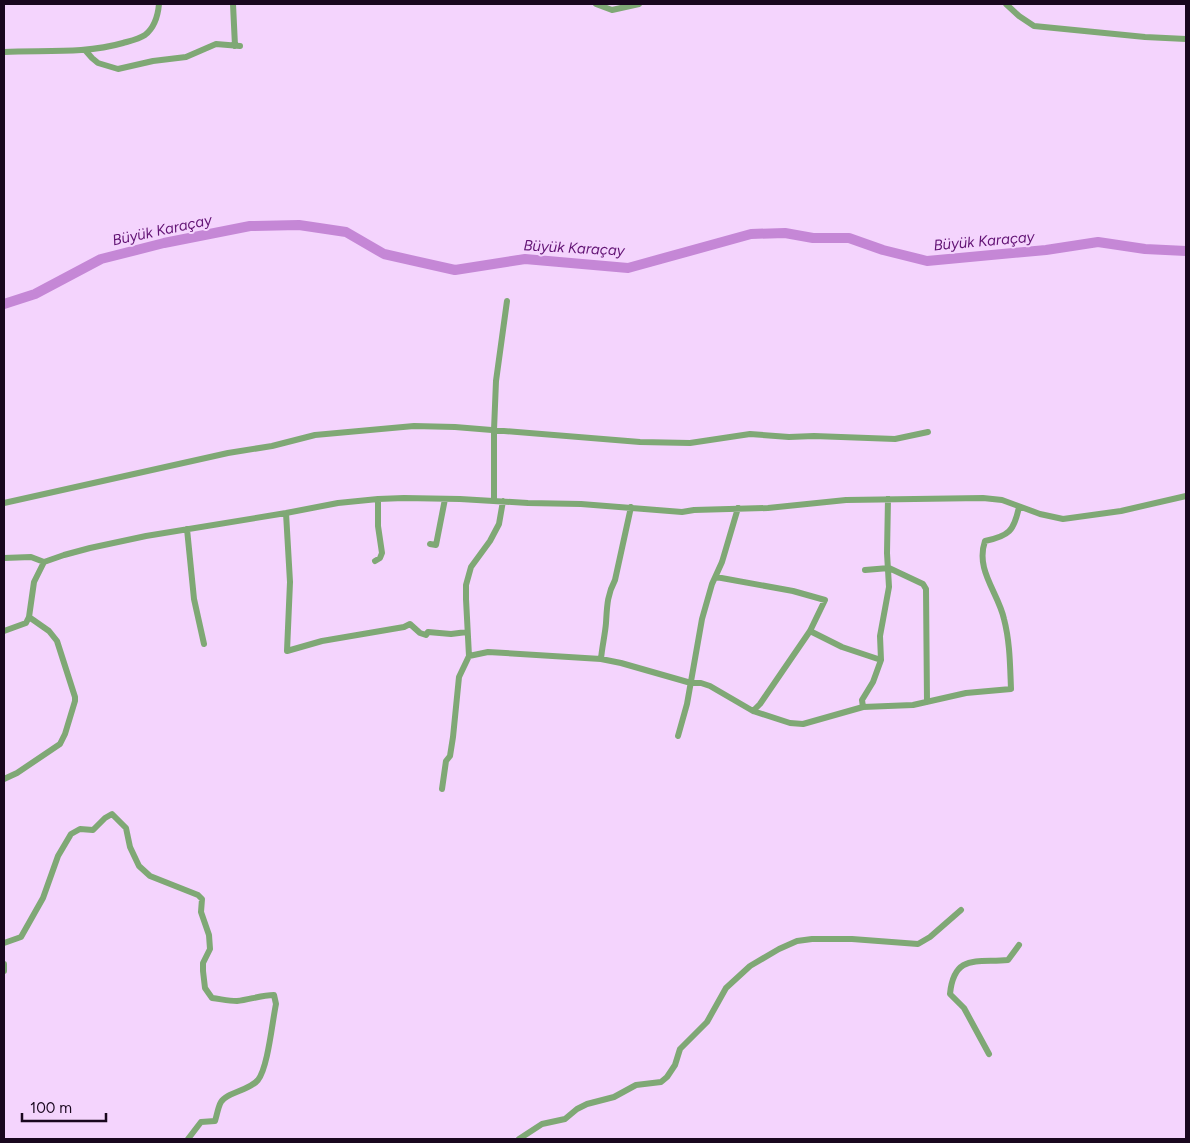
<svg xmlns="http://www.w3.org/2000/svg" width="1190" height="1143" font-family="Figtree,sans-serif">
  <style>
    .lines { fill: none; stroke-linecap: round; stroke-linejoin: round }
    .river { stroke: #c587d6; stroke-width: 10 }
    .minor { stroke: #7fa875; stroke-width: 6 }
    .labels { text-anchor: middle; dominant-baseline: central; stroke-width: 4; stroke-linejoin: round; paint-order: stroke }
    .water-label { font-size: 15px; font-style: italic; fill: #621374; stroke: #f4d4fd }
  </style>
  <rect width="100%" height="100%" fill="#f4d4fd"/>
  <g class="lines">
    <path class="river" d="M4,304L35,294L101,259L164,243L250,226L299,225L346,232L384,254L455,270L525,259L628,268L751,234L785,233L813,238H849L883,250L927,261L1046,250L1098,242L1145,249L1186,251"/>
    <path class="minor" d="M233,4L235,46
      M596,4L612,10L639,4
      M1006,4L1019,16L1034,26L1145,37L1186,39
      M85,50L92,58L98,63L118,69L153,61L186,57L216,44L240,46
      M4,52C43,50 85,54 123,43C130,41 139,39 145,35C154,28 158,15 159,4
      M494,501V430L496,381L507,301
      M4,503L228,453L272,446L315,435L414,426L455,427L640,442L690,443L750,434L789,437L814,436L895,439L928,432
      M286,513L290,582L287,651L322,641L404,627L410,624L420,633L426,635L428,632L451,634L467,632
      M187,529L194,599L204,644
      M430,544L436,545L445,499
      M4,558L31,557L44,562
      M375,561L380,558L382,553L378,526V499
      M865,570L889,568L923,584L926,589L927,702
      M716,577L793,591L825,600L810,631L760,704L753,711
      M4,631L26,623L29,617L34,582L44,562L64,555L90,548L146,536L286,513L338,503L378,499L404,498L460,499L528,503L581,504L682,512L694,510L768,508L846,500L983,498L1002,500L1040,514L1063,519L1121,511L1186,496
      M810,631L842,647L881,660
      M469,656L488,652L601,659L621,663L691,683H701L710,686L753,711L790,723L803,724L863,707L913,705L966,693L1011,689C1010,665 1010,642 1004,619C998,592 975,570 985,541C1009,536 1014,531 1019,507
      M601,659C602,647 605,635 606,623C607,607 607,595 615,580L631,507
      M863,707L862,700L873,682L881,660L880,636L889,587L887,553L888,499
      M678,736L687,704L702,619L712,584L722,562L738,508
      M4,779L17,773L60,744L65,734L75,701V697L57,641L49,631L29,617
      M442,789L446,761L450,756L453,737L459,677L469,656L466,599V585L471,567L490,541L499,524L503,501
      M4,943L21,937L43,898L58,856L71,834L80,829L93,830L105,818L112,814L126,828L130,847L139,866L150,876L198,895L202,899L201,912L209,935L210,949L203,963V971L205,988L212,998C221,999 228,1001 237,1001C249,1000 261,995 274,995L276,1004C272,1023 268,1067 258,1080C249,1091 227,1092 221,1102C218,1107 217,1115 215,1121L201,1122L188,1139
      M4,964V971
      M989,1054L964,1008L950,994C954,953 978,963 1008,960L1019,945
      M519,1139L542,1124L565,1119L577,1109L587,1104L614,1097L636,1085L661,1082L667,1077L675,1065L680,1049L707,1022L726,988L750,966L779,949L797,941L812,939H852L918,944L930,937L961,910"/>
  </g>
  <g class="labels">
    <g class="water-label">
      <text transform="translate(162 230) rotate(-12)">Büyük Karaçay</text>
      <text transform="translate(984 241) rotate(-5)">Büyük Karaçay</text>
      <text transform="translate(574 248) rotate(3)">Büyük Karaçay</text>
    </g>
  </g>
  <rect width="1190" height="1143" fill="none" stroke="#19071e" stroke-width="10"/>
  <path d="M22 1113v8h84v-8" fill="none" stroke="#19071e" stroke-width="2.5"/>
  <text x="30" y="1113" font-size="15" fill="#19071e" stroke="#f4d4fd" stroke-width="4" paint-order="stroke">100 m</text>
</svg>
